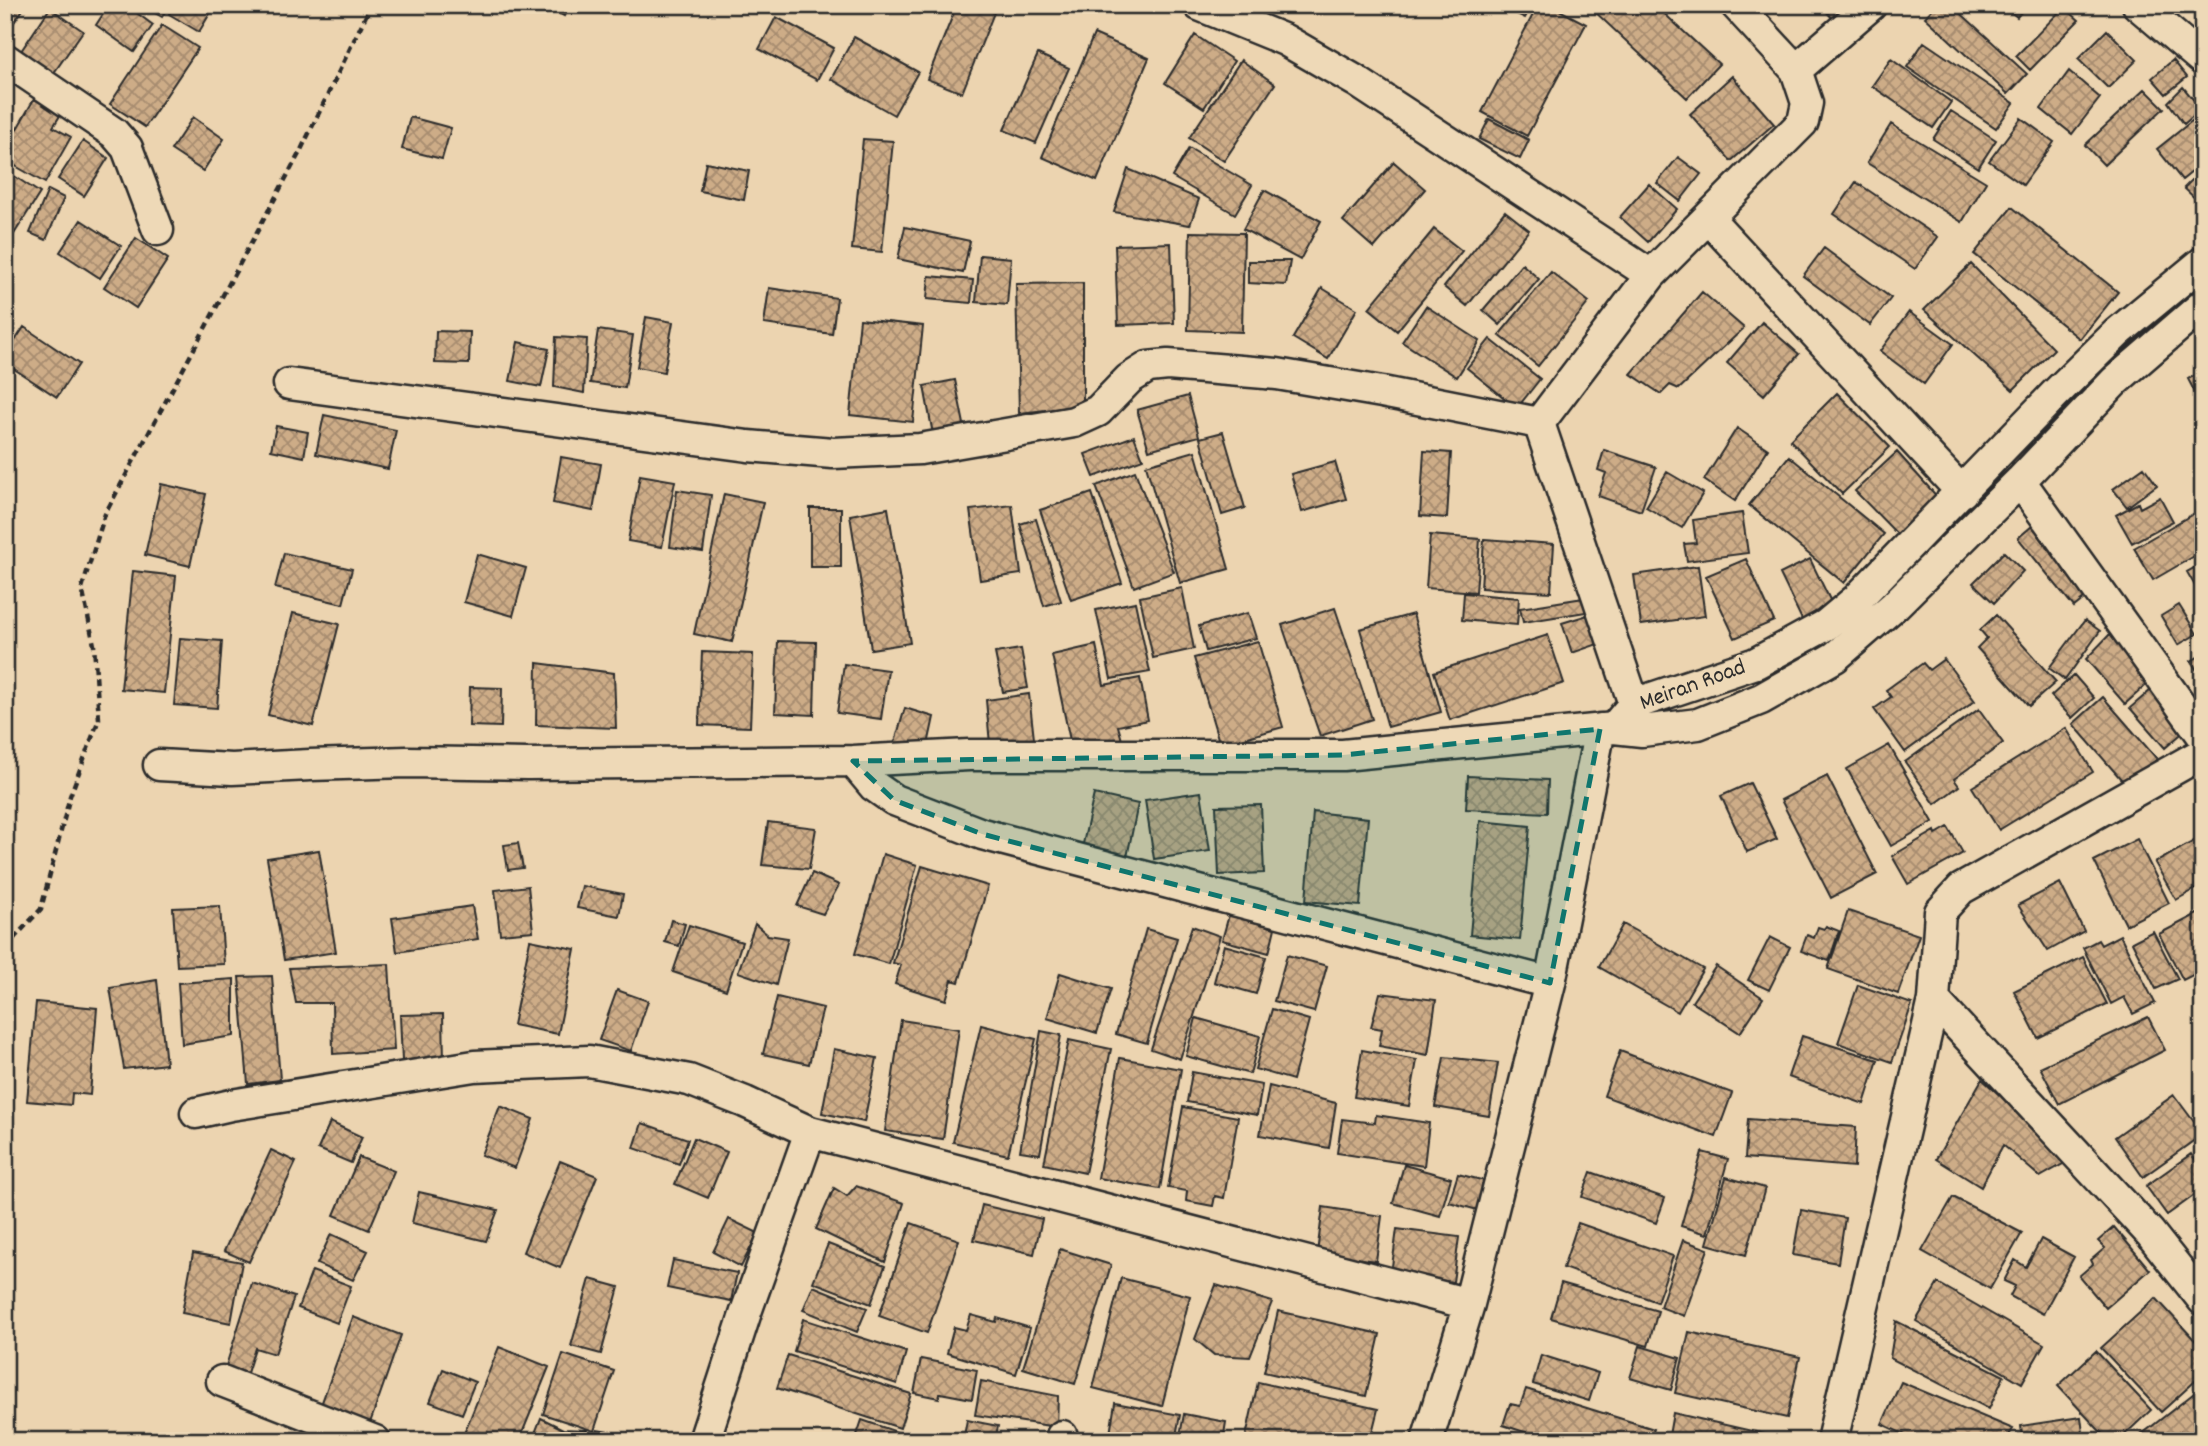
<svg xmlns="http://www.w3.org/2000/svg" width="2208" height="1446" font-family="Dekko,sans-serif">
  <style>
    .building { fill: url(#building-cross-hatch); stroke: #2b2b2b; stroke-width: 2 }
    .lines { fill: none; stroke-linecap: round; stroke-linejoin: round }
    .minor-casing { stroke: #2b2b2b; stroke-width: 35 }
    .path { stroke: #2b2b2b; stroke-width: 4.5; stroke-dasharray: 7 5; stroke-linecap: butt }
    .minor { stroke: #eed9b7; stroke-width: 30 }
    .marked { fill: #0f766e; fill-opacity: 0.2; stroke: #0f766e; stroke-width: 5; stroke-dasharray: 14 9; stroke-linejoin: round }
    .labels { text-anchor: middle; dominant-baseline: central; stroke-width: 6; stroke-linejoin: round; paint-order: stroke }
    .street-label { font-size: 24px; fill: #2b2b2b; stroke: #eed9b7 }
  </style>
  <defs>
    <pattern id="building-cross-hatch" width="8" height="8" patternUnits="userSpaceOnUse" patternTransform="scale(1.75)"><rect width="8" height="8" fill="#cdac87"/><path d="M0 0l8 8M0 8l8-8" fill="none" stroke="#a78c6f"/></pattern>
  </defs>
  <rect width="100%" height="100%" fill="#ecd4b0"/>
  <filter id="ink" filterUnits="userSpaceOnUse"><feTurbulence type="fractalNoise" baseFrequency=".0143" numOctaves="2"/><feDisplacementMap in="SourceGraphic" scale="14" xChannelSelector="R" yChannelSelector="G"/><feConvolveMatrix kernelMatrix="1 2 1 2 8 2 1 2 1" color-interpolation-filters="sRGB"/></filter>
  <g filter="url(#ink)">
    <path class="building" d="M5,5H21L24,8L5,35Z
      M109,5H126L153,25L134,52L96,25Z
      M141,5H169L162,17Z
      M174,5H215L199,32L169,14Z
      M545,5H570L564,16Z
      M957,5H997L962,93L927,79Z
      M1498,5H1532L1525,18Z
      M1538,5H1550L1586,24L1527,136L1482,112Z
      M1597,5H1655L1719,64L1687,98L1593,10Z
      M1820,5H1855L1836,22Z
      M1936,5H1952L2027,74L2008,94L1925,17Z
      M2002,5H2027L2017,17Z
      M2064,7L2079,20L2030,70L2016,56Z
      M50,8L83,31L53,74L21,51Z
      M776,17L834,48L817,80L759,49Z
      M162,25L198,48L145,127L110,104Z
      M2107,30L2137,60L2108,88L2078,59Z
      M1094,34L1149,58L1097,181L1042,157Z
      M1195,35L1234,61L1204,108L1165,83Z
      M854,37L918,72L894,115L831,79Z
      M1924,42L2014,103L1996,128L1907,67Z
      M1038,54L1069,68L1036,143L1004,130Z
      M1891,59L1951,102L1933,128L1872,86Z
      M1241,60L1275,84L1224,161L1189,138Z
      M2173,60L2187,77L2166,94L2152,78Z
      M2069,71L2100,98L2072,134L2041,109Z
      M1732,76L1774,124L1731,161L1690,114Z
      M2183,87L2201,109L2184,124L2168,102Z
      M2145,89L2164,108L2104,165L2085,145Z
      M34,99L61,114L53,127L71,137L45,183L5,160V150Z
      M1951,111L1996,140L1978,168L1933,139Z
      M2203,112V163L2182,180L2157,149Z
      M193,117L224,139L203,171L171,150Z
      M410,117L451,128L442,159L402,149Z
      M2021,118L2054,142L2023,185L1989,161Z
      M1489,119L1529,140L1520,159L1479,139Z
      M1891,124L1986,182L1962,222L1867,163Z
      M863,139L893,141L882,252L852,249Z
      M83,141L108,158L84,196L58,179Z
      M1189,148L1252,185L1235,214L1172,177Z
      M1678,157L1701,174L1680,201L1657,183Z
      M706,162L749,171L744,200L700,191Z
      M1394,162L1425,189L1374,248L1343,221Z
      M1128,169L1199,199L1190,225L1114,212Z
      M2203,169V206L2184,188Z
      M5,170L40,193L14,234L5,228Z
      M1856,182L1938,237L1915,269L1834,214Z
      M1649,184L1677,209L1648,242L1620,217Z
      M48,190L64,198L46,240L30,233Z
      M1264,190L1321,221L1300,260L1243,229Z
      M2012,207L2118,292L2080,339L1974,254Z
      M1505,211L1529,230L1467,306L1444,287Z
      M81,220L121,246L100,278L60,252Z
      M905,227L970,241L963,273L898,259Z
      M1434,229L1462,251L1397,331L1369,308Z
      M1190,232L1244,233L1242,332L1188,330Z
      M136,238L168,259L136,308L104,287Z
      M1171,243L1174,323L1118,325L1115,245Z
      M1824,248L1891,298L1870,325L1803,276Z
      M980,255L1011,258L1007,305L976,302Z
      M1248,261H1290L1286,285L1248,283Z
      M1522,264L1539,279L1500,325L1483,310Z
      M1971,264L2054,349L2013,390L1924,310Z
      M1551,272L1589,302L1538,366L1499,335Z
      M929,276L973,280L971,303L927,299Z
      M1083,283V406L1019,413L1016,284Z
      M769,288L837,298L832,334L764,324Z
      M1322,288L1357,309L1328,359L1293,338Z
      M1702,292L1744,328L1679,389L1670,385L1661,394L1631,374Z
      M1426,306L1480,341L1457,377L1402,342Z
      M1909,312L1953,344L1924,384L1880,351Z
      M646,317L673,322L664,372L637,367Z
      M860,319L923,326L913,422L850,415Z
      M1762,322L1799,354L1764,395L1727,363Z
      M24,327L79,364L57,397L5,363V356Z
      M598,330L633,335L625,388L590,383Z
      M436,331L470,332L469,364L435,363Z
      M556,337L587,339L584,393L554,387Z
      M1490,339L1540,379L1517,408L1467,368Z
      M518,342L549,349L541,387L510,381Z
      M2203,371V408L2188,379Z
      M955,380L966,434L934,440L924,386Z
      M1837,393L1890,447L1842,494L1790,440Z
      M1188,396L1199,436L1149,450L1137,410Z
      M324,415L396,430L388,469L316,454Z
      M276,426L308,432L304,457L271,450Z
      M1737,428L1768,449L1735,501L1704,480Z
      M1223,432L1245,508L1222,515L1200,438Z
      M1134,436L1143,459L1094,477L1085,454Z
      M1604,450L1656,467L1641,511L1598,496L1606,473L1598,470Z
      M1195,451L1229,569L1180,583L1146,465Z
      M1424,451L1451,453L1447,518L1420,516Z
      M1897,452L1941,501L1902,539L1855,491Z
      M1789,456L1884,534L1844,583L1749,505Z
      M561,457L601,464L593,511L553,503Z
      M1335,462L1346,499L1302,512L1291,474Z
      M2144,467L2157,485L2127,507L2113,489Z
      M1135,471L1174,572L1134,587L1096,486Z
      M1667,472L1703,493L1682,528L1646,507Z
      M640,475L675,481L662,547L628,541Z
      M161,484L206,494L190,566L145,555Z
      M677,490L711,495L703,552L670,547Z
      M1092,493L1122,583L1071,600L1040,510Z
      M724,494L763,502L732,642L694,634Z
      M2160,497L2173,521L2132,543L2116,515L2138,503L2140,508Z
      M1012,505L1021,574L980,580L970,510Z
      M810,508H841V567H810Z
      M888,508L910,643L871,649L850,515Z
      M2200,510L2203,514V551L2153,580L2134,548Z
      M1742,513L1748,553L1687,561L1684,544L1696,543L1693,520Z
      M1036,519L1061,601L1044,606L1020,524Z
      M2038,521L2095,590L2074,607L2018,538Z
      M1430,535L1480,539L1476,592L1426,588Z
      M1484,539L1554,544L1551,592L1481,588Z
      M2004,552L2023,571L1994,603L1973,583Z
      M284,553L352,569L343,604L275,588Z
      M477,554L526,568L513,616L464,602Z
      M1746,559L1774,621L1735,638L1706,576Z
      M1810,559L1835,610L1804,624L1780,574Z
      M2203,563V600L2187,572Z
      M1698,566L1705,616L1641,625L1634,575Z
      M133,571L176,576L164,693L121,689Z
      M1182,588L1194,649L1153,658L1140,597Z
      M1464,593L1519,598L1517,625L1462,620Z
      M1590,597L1592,611L1523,622L1520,608Z
      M1135,602L1150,672L1111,679L1096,610Z
      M2179,605L2197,634L2178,645L2161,616Z
      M1335,608L1372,719L1320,736L1282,625Z
      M293,613L339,624L313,726L268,715Z
      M1248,613L1256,638L1206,651L1199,626Z
      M1413,614L1441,712L1388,727L1360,629Z
      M1591,614L1601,643L1572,653L1562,623Z
      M1996,615L2056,682L2029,706L1977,648L1987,638L1980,630Z
      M2085,620L2100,631L2065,680L2049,668Z
      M2111,633L2152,680L2125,704L2086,659Z
      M1548,635L1564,683L1450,720L1434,672Z
      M180,638L222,641L217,708L174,705Z
      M778,641L816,642L814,715L775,713Z
      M1258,641L1283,727L1220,745L1194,658Z
      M1096,645L1104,685L1140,678L1148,720L1118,726L1122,740L1072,750L1052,655Z
      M1021,649L1028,688L1003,692L995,653Z
      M702,652L753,654L750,727L699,725Z
      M2203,654V680L2191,661Z
      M1944,659L1975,701L1905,752L1874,709L1891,697L1886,690L1923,663L1929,670Z
      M537,663L614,673L616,728L536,725Z
      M844,664L888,670L881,719L837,713Z
      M2074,675L2094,698L2072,718L2051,696Z
      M470,687L502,688L501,727L469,726Z
      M2151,690L2187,729L2165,748L2130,708Z
      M1029,694L1034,739L990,744L986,700Z
      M2103,697L2157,759L2127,786L2073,724Z
      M905,708L934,717L928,745H894Z
      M1979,709L2003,743L1954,779L1959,786L1935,804L1905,762Z
      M2066,728L2093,772L1999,830L1972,787Z
      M1889,745L1933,822L1891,846L1847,769Z
      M1468,776L1548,780L1547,813L1466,809Z
      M1827,776L1877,874L1831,898L1781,800Z
      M1750,783L1777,839L1747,852L1721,796Z
      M1201,792L1210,851L1154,859L1145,800Z
      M1094,794L1138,804L1126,862L1081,853Z
      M1261,805L1264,873L1219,875L1216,806Z
      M1313,812L1368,818L1360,906L1306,901Z
      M1480,821L1530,826L1520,940L1470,935Z
      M768,822L816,828L809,869L762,865Z
      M1948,827L1963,853L1908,884L1892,856L1935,831L1936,834Z
      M2203,836V885L2176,900L2155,863Z
      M2137,839L2169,903L2126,925L2094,861Z
      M518,843L523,868L508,870L504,845Z
      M319,850L336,952L284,960L267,858Z
      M883,854L917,865L889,964L855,954Z
      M922,866L988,886L959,982L952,980L946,1000L895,984L901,965L893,963Z
      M812,873L839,885L823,914L797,906Z
      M2060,883L2084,931L2048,951L2018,905Z
      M528,886L533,931L500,934L495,890Z
      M582,886L623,894L619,916L577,908Z
      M220,906L224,964L177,966L173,908Z
      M472,906L478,939L397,952L392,918Z
      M1848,911L1919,935L1898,994L1828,969Z
      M2203,911V970L2183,980L2159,934Z
      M1229,915L1275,928L1269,953L1222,940Z
      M671,920L685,924L679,946L665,942Z
      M755,924L768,935L788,938L776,985L738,972Z
      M1623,924L1703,969L1678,1012L1599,967Z
      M689,925L742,942L726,990L673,972Z
      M1192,926L1220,936L1180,1059L1151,1049Z
      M1826,926L1839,931L1829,961L1801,951L1807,935L1814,938L1818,927L1824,929Z
      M1146,929L1177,938L1147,1043L1116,1034Z
      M2153,931L2178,979L2156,989L2132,942Z
      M2120,935L2155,1003L2133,1014L2124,997L2111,1004L2083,948L2098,940L2101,945Z
      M1770,937L1790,947L1769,990L1748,980Z
      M530,940L575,949L558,1034L513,1025Z
      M1224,945L1266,957L1256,994L1214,982Z
      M1287,955L1327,966L1314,1012L1274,1001Z
      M2083,957L2107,1004L2038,1038L2014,991Z
      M389,964L394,1050L333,1054L332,1003H296L289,968Z
      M1716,966L1763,998L1740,1033L1692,1002Z
      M1060,973L1111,989L1097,1033L1047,1018Z
      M272,976L280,1080L248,1084L239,977Z
      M234,979V1036L182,1044L178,983Z
      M157,980L166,1064L124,1069L110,988Z
      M1858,985L1912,1004L1892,1062L1838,1043Z
      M617,990L648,1001L631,1051L599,1040Z
      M1380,993L1436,1000L1428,1055L1379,1046L1382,1029L1371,1027Z
      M777,997L823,1008L809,1064L763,1054Z
      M36,1002L97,1008L90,1095L72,1093L71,1105L27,1101Z
      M1272,1009L1309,1020L1293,1080L1255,1069Z
      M443,1014L444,1060L402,1061L400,1015Z
      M2148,1017L2165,1050L2059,1104L2040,1067Z
      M1196,1018L1260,1036L1250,1074L1186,1056Z
      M901,1020L959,1029L943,1139L885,1131Z
      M981,1025L1036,1039L1008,1155L953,1142Z
      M1041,1031L1061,1035L1040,1154L1020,1151Z
      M1802,1036L1878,1060L1864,1104L1788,1077Z
      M1069,1040L1111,1049L1085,1173L1044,1164Z
      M834,1049L877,1058L864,1122L822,1113Z
      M1362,1050L1417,1060L1409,1106L1354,1097Z
      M1620,1051L1732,1093L1716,1137L1604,1096Z
      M1444,1057L1498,1063L1489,1116L1435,1107Z
      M1120,1058L1181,1069L1160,1189L1098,1178Z
      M1192,1072L1262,1085L1257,1115L1187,1102Z
      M1982,1079L2070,1160L2040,1177L2003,1145L1981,1187L1936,1159Z
      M1269,1086L1336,1103L1329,1148L1260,1135Z
      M2174,1095L2203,1134L2143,1177L2115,1137Z
      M500,1106L533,1119L515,1168L481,1155Z
      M1183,1107L1238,1117L1224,1198L1215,1196L1213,1206L1186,1201L1187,1191L1168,1188Z
      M1376,1115L1429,1123L1424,1166L1337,1153L1342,1119L1375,1123Z
      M1748,1119L1856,1127L1854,1167L1745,1158Z
      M330,1122L362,1137L351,1163L318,1149Z
      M642,1123L688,1139L679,1164L634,1148Z
      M694,1138L727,1152L708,1198L675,1184Z
      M271,1150L296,1162L249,1262L224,1251Z
      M1702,1152L1728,1159L1707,1234L1681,1226Z
      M2191,1154L2203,1170V1189L2167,1215L2146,1186Z
      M359,1157L394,1171L369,1230L334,1215Z
      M560,1161L597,1176L560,1268L523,1252Z
      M1404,1165L1451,1178L1440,1216L1393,1203Z
      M1591,1172L1665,1198L1656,1223L1582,1197Z
      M1458,1174L1489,1182L1481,1211L1449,1202Z
      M1726,1177L1765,1188L1746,1255L1707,1244Z
      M856,1186L904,1203L885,1262L816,1229L834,1188L847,1196Z
      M419,1192L498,1210L486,1241L412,1223Z
      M1953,1197L2022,1233L1990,1289L1922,1251Z
      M982,1205L1042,1219L1034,1254L974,1240Z
      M1323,1207L1382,1216L1376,1261L1317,1253Z
      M1801,1210L1845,1218L1838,1263L1793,1255Z
      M729,1219L758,1233L741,1267L713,1252Z
      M911,1223L959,1240L927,1333L879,1316Z
      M1578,1223L1673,1256L1657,1302L1563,1268Z
      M2114,1227L2150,1270L2106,1308L2079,1276L2093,1264L2091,1260L2105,1248L2098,1241Z
      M1397,1229L1459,1237L1453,1282L1391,1274Z
      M331,1234L368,1251L353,1280L317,1264Z
      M2041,1239L2074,1257L2043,1314L2010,1296L2015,1286L2004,1281L2015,1260L2026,1267Z
      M1683,1240L1708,1249L1684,1316L1660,1307Z
      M828,1244L885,1266L871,1304L813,1282Z
      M1060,1249L1111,1265L1075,1384L1023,1368Z
      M193,1253L242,1262L231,1323L182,1313Z
      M673,1260L737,1273L731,1301L667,1288Z
      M312,1271L351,1286L337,1323L298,1308Z
      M1121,1278L1190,1296L1162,1406L1093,1388Z
      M590,1279L619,1287L601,1354L571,1346Z
      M252,1283L294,1297L275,1354L255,1348L247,1373L226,1366Z
      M1561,1283L1658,1311L1648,1346L1551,1318Z
      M1938,1283L2044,1344L2022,1383L1916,1321Z
      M1216,1285L1272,1302L1250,1357L1214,1355L1195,1339Z
      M813,1286L867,1308L857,1332L803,1310Z
      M2156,1298L2203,1349V1374L2161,1412L2101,1348Z
      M1278,1311L1380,1334L1366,1396L1264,1372Z
      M971,1315L996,1322L997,1318L1030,1328L1016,1374L947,1353L954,1327L966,1330Z
      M353,1317L401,1335L370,1423L321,1405Z
      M803,1319L906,1352L897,1384L794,1351Z
      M1896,1321L2004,1376L1989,1409L1890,1358Z
      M1689,1332L1800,1357L1787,1418L1675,1393Z
      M1640,1346L1680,1358L1671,1390L1630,1378Z
      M499,1347L549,1367L519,1441H461Z
      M2096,1351L2151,1410L2118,1441H2109L2058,1386Z
      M563,1354L614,1371L594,1431L543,1414Z
      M788,1355L911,1394L900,1428L777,1388Z
      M1541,1355L1598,1373L1589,1401L1533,1384Z
      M921,1359L977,1370L972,1399L940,1393L939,1398L914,1393Z
      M443,1369L475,1382L462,1414L430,1402Z
      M981,1381L1058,1396L1057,1427L975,1415Z
      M1258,1382L1378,1409L1370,1441H1245Z
      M1901,1382L2013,1429L2005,1441H1918L1882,1424Z
      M2203,1386V1441H2146L2141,1435Z
      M1526,1389L1654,1429L1650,1441H1552L1503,1425L1510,1404L1520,1406Z
      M1115,1403L1180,1415L1175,1441H1146L1110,1434Z
      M1673,1413L1787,1439V1441H1668Z
      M1184,1414L1226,1422L1223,1441H1179Z
      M2081,1417L2084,1441H2023L2021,1426Z
      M541,1418L563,1429L587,1430L583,1441H532Z
      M862,1420L900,1433L897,1441H855Z
      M967,1420L998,1426L995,1441H963Z
      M597,1430L658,1441H595Z"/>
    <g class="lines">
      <g class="minor-casing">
        <path id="minor" d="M1199,5L1285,40L1356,81L1651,275
          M1736,5L1796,70
          M2138,5L2203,60
          M5,59L114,133L127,148L158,230
          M1708,218L1962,492
          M289,384L748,446L833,453L920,449L1074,422L1098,411L1129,379L1148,367L1168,365L1277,374L1382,392L1539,423
          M1539,423L1651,275L1803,122L1807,103L1796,70L1871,5
          M1539,423L1634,704
          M2020,481L2203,736
          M1614,728L1634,704L1756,663L1826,625L1857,599L2055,394L2117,333L2203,262
          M853,761L874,786L894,800L982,834L1550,983
          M159,765L232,769L310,765L407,762L527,764L853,761L969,755H1343L1614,728L1642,731L1698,724L1761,699L1835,657L1895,605L2020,481L2115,381L2203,305
          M1934,1000L2150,1233L2203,1300
          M196,1113L231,1105L474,1066L589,1061L689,1080L745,1102L810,1132
          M222,1381L375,1441
          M704,1441L746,1312L810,1132L1469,1304
          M1061,1441L1062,1436
          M1427,1441L1469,1304L1550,983L1600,729
          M1832,1441L1934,1000L1940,912L1961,889L2203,753"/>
      </g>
      <path class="path" d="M5,948L41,909L70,796L99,719L94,645L82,588L105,514L300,152L371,5"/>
      <use href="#minor" class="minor"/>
    </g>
  </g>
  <path class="marked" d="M1600,729L1550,983L982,834L894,800L853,761L1343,755Z"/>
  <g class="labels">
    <g class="street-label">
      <text transform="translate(1693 686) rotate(-20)">Meiran Road</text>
    </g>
  </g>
  <rect width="2208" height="1446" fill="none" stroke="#eed9b7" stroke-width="28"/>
  <rect x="14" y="14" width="2180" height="1418" fill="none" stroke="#2b2b2b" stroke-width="2.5" filter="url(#ink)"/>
</svg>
